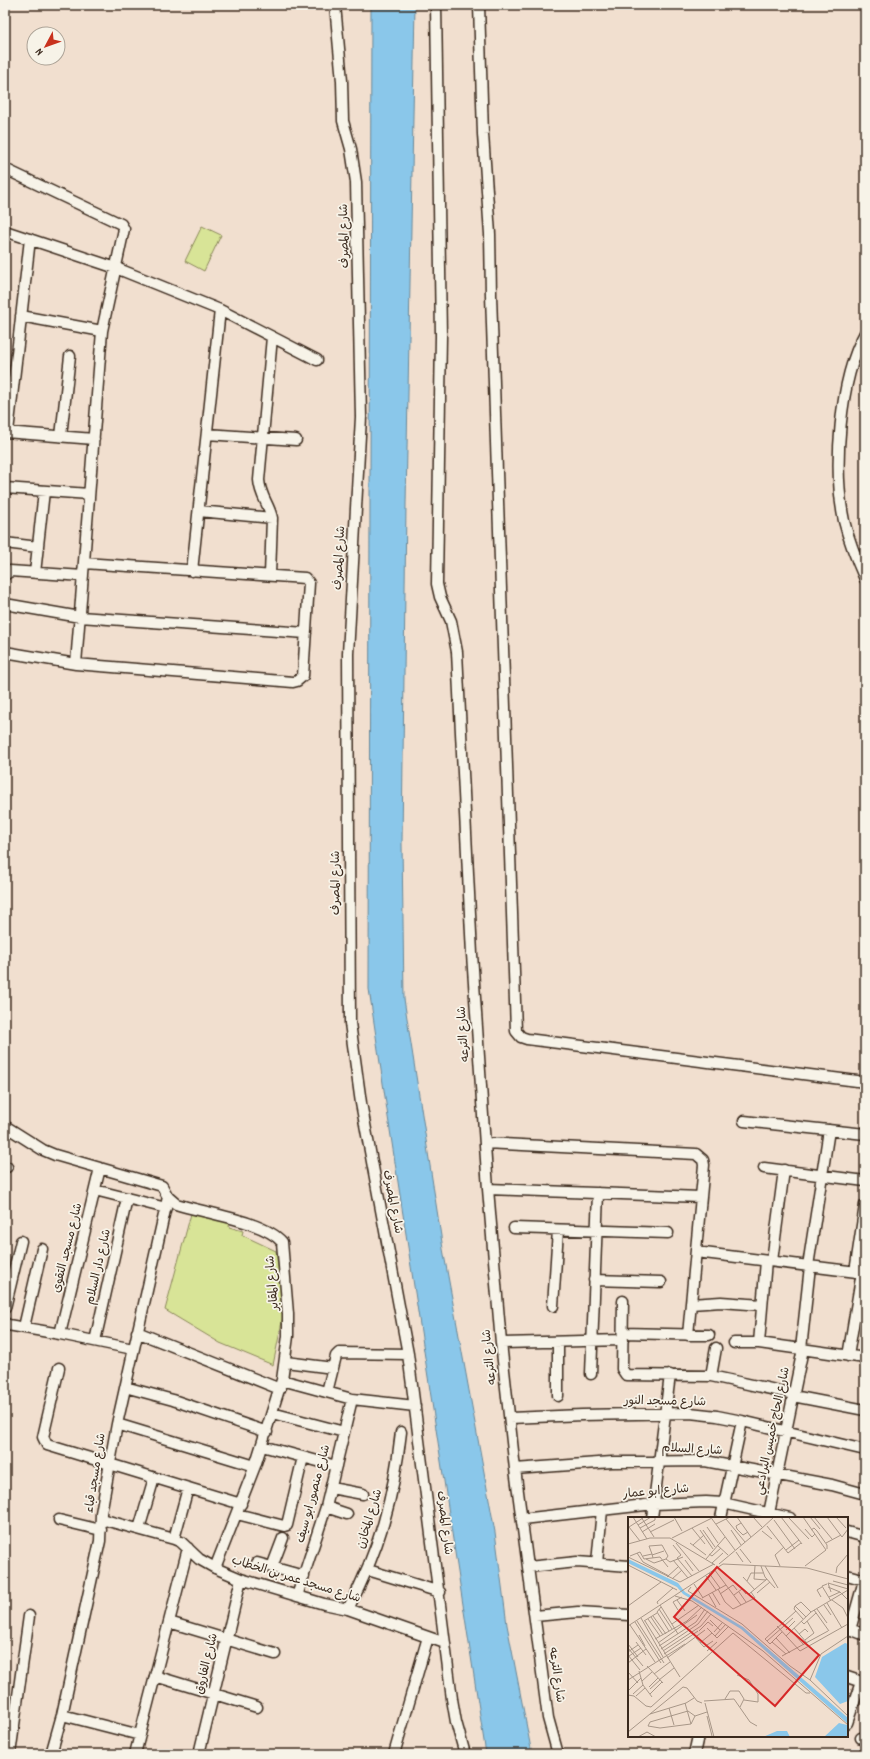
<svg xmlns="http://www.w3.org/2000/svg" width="870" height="1759" font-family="Dekko,'Playpen Sans Arabic',sans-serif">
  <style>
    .green { fill: #d8e497; stroke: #8a875a }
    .water { fill: #8ac7ea; stroke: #6a8898 }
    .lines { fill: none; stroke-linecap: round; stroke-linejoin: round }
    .minor-casing { stroke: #3b2a1e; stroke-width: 13 }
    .minor { stroke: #f7f3e8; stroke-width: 10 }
    .labels { text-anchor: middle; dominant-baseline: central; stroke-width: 3.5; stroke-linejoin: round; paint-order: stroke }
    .street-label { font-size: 12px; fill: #3b2a1e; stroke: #f7f3e8 }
    .inset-road { fill: none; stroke: #a89788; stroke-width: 1 }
    .view { fill: #d62828; fill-opacity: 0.15; stroke: #d62828; stroke-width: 2 }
    .inset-edge { fill: none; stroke: #3b2a1e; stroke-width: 2 }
  </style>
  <rect width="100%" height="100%" fill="#f1dfcf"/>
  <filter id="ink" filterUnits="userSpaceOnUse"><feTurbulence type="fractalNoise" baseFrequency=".025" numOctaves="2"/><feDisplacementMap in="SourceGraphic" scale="8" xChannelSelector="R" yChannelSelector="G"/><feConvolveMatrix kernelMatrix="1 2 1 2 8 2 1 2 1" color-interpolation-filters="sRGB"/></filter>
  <g filter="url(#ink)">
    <path class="green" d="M202,226L221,235L204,271L185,261Z
      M192,1210L230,1221L229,1227L243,1231L242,1235L276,1251L284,1312L273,1365L220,1343L165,1310Z"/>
    <path class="water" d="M371,5H415L406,504L402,843L404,999L443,1249L495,1532L507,1625L532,1754H486L388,1117L369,989Z"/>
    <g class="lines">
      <g class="minor-casing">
        <path id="minor" d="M335,5L342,81L343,121L351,149L356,182L361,417L348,654L350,1023L361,1103L408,1354L452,1699L456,1722L465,1754
          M436,5L441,336L437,584L440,597L451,621L457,652L472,954L488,1189L501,1343L515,1469L548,1718L558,1754
          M479,5L483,134L490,234L491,295L516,1031L521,1037L527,1039L865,1082
          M5,169L121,224L124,229L102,331L76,664
          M5,231L116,268L220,310L317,360
          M21,316L102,331
          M865,333C839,380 833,469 844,521C849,541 857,561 865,579
          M5,432L94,439
          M8,432L30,239
          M207,434L296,440
          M61,436L70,356
          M5,488L89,494
          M199,511L272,518
          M5,543L38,547
          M192,571L220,310
          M35,573L44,491
          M5,575L10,571L83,576
          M270,575L272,518C269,504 260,496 259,480L272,337
          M5,604L80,617L306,633
          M5,652L76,664L293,682L297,681L303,676L309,583L305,578L84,563
          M744,1121L865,1134
          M5,1126L43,1150L55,1155L162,1186L168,1197L176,1204C204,1213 264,1221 282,1242L288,1314V1336L282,1380L255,1466L215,1568
          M485,1143L696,1154L703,1160L704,1165L688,1335
          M5,1167H7
          M764,1168L865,1181
          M488,1189L700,1197
          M95,1190L166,1208
          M514,1228L668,1233
          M696,1252L865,1273
          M772,1261L784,1170
          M808,1266L829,1130
          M855,1272L865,1205
          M594,1280L661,1282
          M623,1301L622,1369L626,1375L711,1376L794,1394
          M691,1304L721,1302L762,1305
          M553,1306L558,1230
          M5,1308L21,1241
          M5,1323L8,1325L60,1334L133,1349
          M24,1327L42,1249
          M137,1332L280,1389
          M623,1333L709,1335
          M60,1334L100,1168
          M95,1341L127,1198
          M501,1343L623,1340
          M734,1343H759L865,1358
          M759,1343L766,1261
          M801,1349L810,1266
          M848,1356L862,1272
          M286,1362L333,1368
          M59,1368L43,1437L47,1445L241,1504
          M591,1374L598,1193
          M711,1376L716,1348
          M282,1380L352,1399L415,1406
          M125,1387L173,1400L267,1432
          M327,1392L336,1356L339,1353L408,1354
          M558,1396V1342
          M793,1396L865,1410
          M272,1413L344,1432
          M510,1418L582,1415L690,1413L717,1416L742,1421L865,1450
          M117,1424L255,1466
          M262,1446L336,1466
          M515,1469L612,1462L705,1461L832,1485L865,1494
          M331,1488L363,1494
          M326,1507L347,1514
          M237,1514L284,1526L287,1525L303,1457
          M652,1518L670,1375
          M721,1518L742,1421
          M768,1518L803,1349
          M101,1519L174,1539L181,1542L199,1559L215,1568L241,1579L324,1604L348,1609L445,1643
          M522,1519L654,1504L706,1502L723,1503L790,1518
          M59,1520L101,1530
          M139,1529L154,1478
          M847,1532L865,1537
          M174,1539L188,1488
          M257,1563L304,1576
          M597,1563L602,1510
          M272,1567L283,1538
          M528,1567L577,1562L629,1566
          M368,1570L440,1592
          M847,1575L865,1580
          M297,1596L326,1507L352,1399
          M348,1609C379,1551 394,1497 401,1432
          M535,1616L578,1612L629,1615
          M169,1622L275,1654
          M847,1628L865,1635
          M850,1630L865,1577
          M155,1676L257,1707
          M847,1677L865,1683
          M62,1715L140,1735
          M847,1723L861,1682
          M861,1738L865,1739
          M10,1754L29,1616
          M51,1754L62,1715L100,1541L101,1513L117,1424L168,1197
          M135,1754L188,1548
          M199,1754L241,1579
          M394,1754L428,1637
          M694,1754L698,1736"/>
      </g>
      <use href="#minor" class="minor"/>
    </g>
  </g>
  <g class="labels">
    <g class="street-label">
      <text transform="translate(345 236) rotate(-91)">شارع المصرف</text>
      <text transform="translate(340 558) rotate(-87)">شارع المصرف</text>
      <text transform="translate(336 883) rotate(-90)">شارع المصرف</text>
      <text transform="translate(464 1034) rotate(-94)">شارع الترعه</text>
      <text transform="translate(392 1202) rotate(79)">شارع المصرف</text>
      <text transform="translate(68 1248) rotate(-76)">شارع مسجد التقوى</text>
      <text transform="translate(99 1267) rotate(-77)">شارع دار السلام</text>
      <text transform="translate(273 1283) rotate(-95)">شارع المقابر</text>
      <text transform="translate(490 1357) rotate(-96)">شارع الترعه</text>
      <text transform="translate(665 1402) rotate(1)">شارع مسجد النور</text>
      <text transform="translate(773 1431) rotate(-78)">شارع الحاج خميس البرادعي</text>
      <text transform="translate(692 1450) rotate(3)">شارع السلام</text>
      <text transform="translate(96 1473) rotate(-81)">شارع مسجد قباء</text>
      <text transform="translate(656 1492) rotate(-5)">شارع ابو عمار</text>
      <text transform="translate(314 1494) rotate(-75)">شارع منصور ابو سيف</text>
      <text transform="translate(370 1519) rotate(-73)">شارع المخازن</text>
      <text transform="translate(444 1523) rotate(83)">شارع المصرف</text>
      <text transform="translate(296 1580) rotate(17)">شارع مسجد عمر بن الخطاب</text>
      <text transform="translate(207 1664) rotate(-76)">شارع الفاروق</text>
      <text transform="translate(556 1675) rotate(82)">شارع الترعه</text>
    </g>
  </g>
  <g transform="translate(628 1517)">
    <rect width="220" height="220" fill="#f1dfcf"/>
    <path d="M0,42L50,66L57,75L115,110L220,201V207L113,112L55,77L49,70L0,46ZM217,126L220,127V184L212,187L187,160L194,140ZM211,206L219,208L220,220H196ZM149,214H159L162,220H135Z" fill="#8ac7ea"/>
    <path class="inset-road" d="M5,0L19,22M13,0L26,20M46,0L54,14M109,0L123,20M125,0L134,10M153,0L174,27M160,0L181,22M175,0L198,33M182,0L192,12M186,0L204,22M199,0L214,20L220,12M208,0L218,11M84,2L107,33M98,2L117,25M146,3L167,32M113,6L108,9L109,12L115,18L120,15M88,7L102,0M10,8L23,0M139,9L160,36L173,26M1,10L12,24M1,10L15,1M79,10L90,26M12,11L27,3V0M64,11L77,27M133,12L146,0M177,12L184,20L187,17M72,13L85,32M75,13L87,30M103,13L113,28M183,13L186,11L189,14L199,28V32M134,14L144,22M14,15L27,7M22,15L46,3M44,21L86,0M48,26L71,54M62,26L78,38M198,26L213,18M0,27L22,21H42L87,48M45,28L53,38L49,41L64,59M65,28L76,18M89,28L100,38M112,32L123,46M158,33L171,23M108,35L115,45M9,36L15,45L41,59M24,37L21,29L34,28L40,39L38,42M81,37L84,39L93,31M24,38L36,34M2,39L12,35L16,42L32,40L40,50M15,39L24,37L25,41M0,40L52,65L86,47M18,42L26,46L38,42L42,45L55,40M78,42L97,20M45,43L60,61M57,43L65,54M84,46L95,36M91,47L134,11M0,48L49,73M127,49L126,62L138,63M133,49L137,60L147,71M137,49L150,71M152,49L147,38L156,30M177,49L198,33M86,52L113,88M81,56L92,71M208,56L209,50L220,37M78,59L88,73M39,60L50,50M115,60L127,73M44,62L54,53M119,64L123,56H135M205,64L220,68M66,67L75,81M199,67L194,69L203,84M63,70L60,74L114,107L162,149L182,163L220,199M200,70L212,75L220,83M90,72L97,85L105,92L127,81L123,75M84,75L92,88M111,75L118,85M203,75L200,66L220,72M129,76L142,65M92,77L105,68L109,73M121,77L139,62M81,78L88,90M106,78L114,72L118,77M47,79L64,84L135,134L220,208M193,80L189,73L194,70M201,80L212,75M74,81L98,68M49,83L57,94M204,83L215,91L220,101M199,86L214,111M30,87L29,85L45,71M32,88L50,117M196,88L203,98M0,89L33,65M167,89L178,100M33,90L29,95L41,114M31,92L44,112M189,92L199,106M50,93L45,85L54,80M186,93L201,114M25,99L38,117M23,100L35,118M13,101L35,140M20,102L32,119M175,102L166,92L167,89L173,85L183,95M82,103L92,113M9,104L36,146M16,104L29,96M17,104L52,160M173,104L176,107L188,96M7,105L33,146M44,107L71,88M2,108L27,145M0,109L95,47L179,51L220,62M149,109L172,134L220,107M79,111L89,121L101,109M166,111L179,126M158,113L167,104M71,114L80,105L85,109M86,115L94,106M154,115L142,127L137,122L168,94M166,117L176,128M171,117L177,112L180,115M11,118L17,129M87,119L98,107M158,119L183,95L220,73M68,121L76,130L85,124M148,121L162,136M27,122L59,104L74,90M177,123L186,116L179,104M139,124L165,101M8,125L18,138M144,125L158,137M30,126L69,98M72,126L84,116M0,127L10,140M31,129L68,105L77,92M0,131L15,149M33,132L70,107L80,94M35,134L73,109L83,97M79,134L89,125M0,135L10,128M36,137L70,114M0,138L12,153M1,139L13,131M154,139L200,114M39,141L77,113M0,146L18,132M19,149L35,166M11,154L15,168L24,180M0,155L10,166M26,157L42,145M109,158L121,163L130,177V185L116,183M0,163L57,127M31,163L46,151M182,163L193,137L220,119M14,164L24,155M21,170L30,161M22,172L32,163M0,174L13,161M5,177L15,168M22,177L34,165M0,178L6,179L18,189L23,190L105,116L178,176H182M8,179L17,171M97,182L102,174H111L116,182L112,190M76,184L106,182L122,205L129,209M57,186L63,207M77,186L86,220M41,191L46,208M60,194L67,199L63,207L32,211L20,209L22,205ZM22,197L58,186L66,181M67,199L79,195M79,199L84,219M0,215L55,170L59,171L69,184L74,186M10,220L19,215L28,220"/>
    <path class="view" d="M89,50L191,138L147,189L46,100Z"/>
    <rect width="220" height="220" class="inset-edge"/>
  </g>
  <rect width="870" height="1759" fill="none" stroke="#f7f3e8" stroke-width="20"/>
  <rect x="10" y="10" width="850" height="1739" fill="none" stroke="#3b2a1e" stroke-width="1.5" filter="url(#ink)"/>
  <g transform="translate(46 46) rotate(229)"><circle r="19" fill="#f7f3e8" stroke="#aca397"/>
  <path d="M0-3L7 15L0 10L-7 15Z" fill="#c8321e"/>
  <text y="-6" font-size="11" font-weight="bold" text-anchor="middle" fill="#3b2a1e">N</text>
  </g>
</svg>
